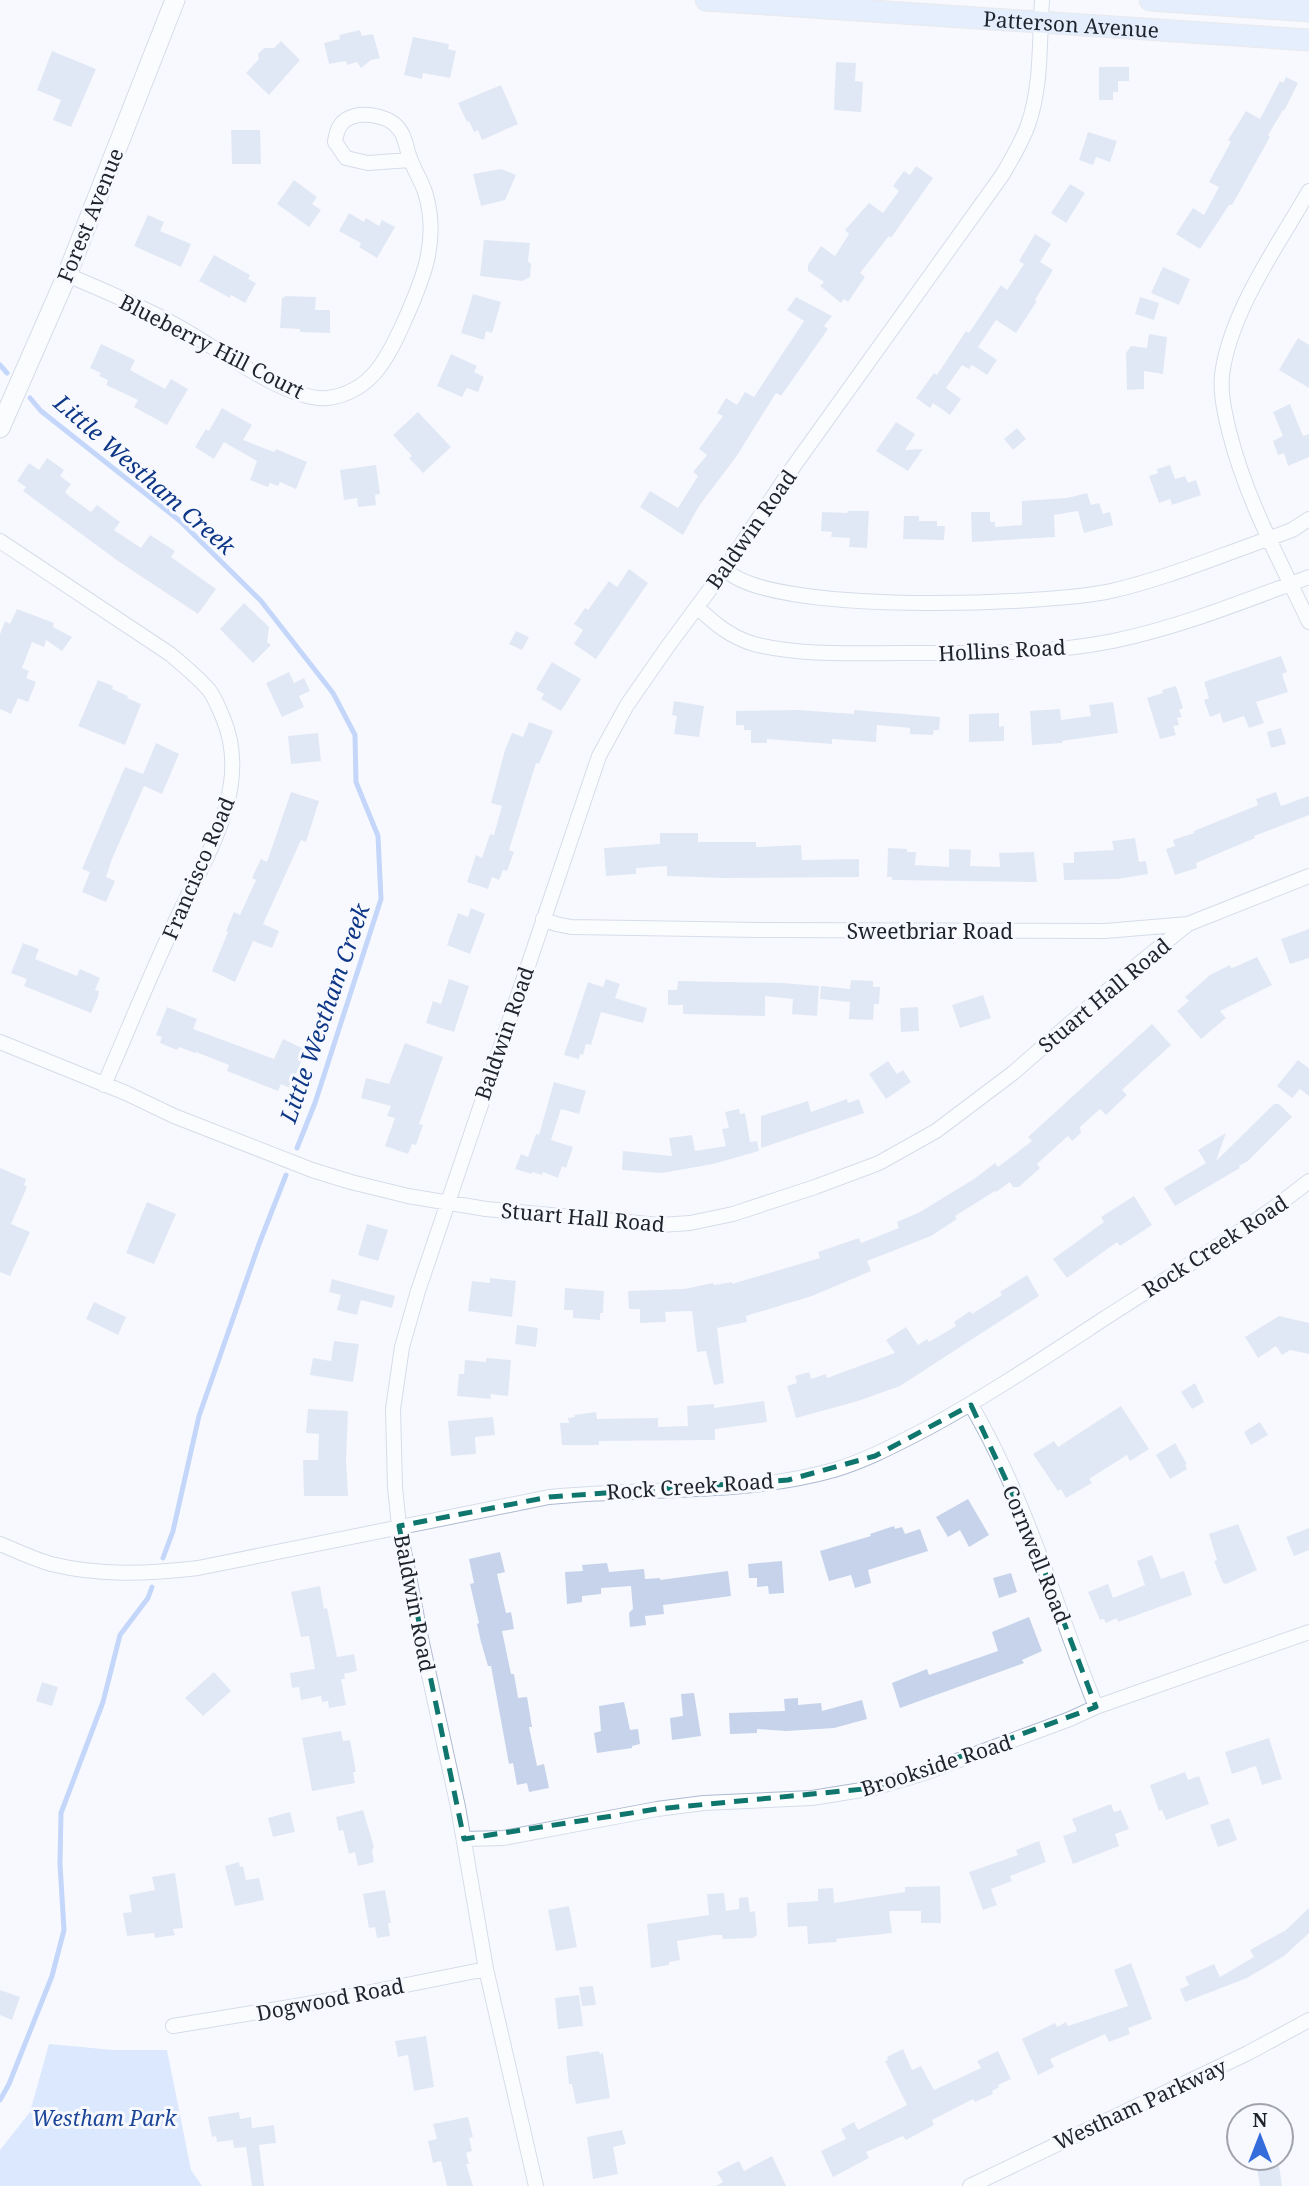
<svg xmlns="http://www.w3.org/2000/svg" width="1309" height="2186" font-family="'Noto Serif',serif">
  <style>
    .green { fill: #b9d2fe }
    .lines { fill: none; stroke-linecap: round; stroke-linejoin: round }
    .stream { stroke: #86adf5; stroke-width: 5 }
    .building { fill: #c6d3eb }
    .street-casing { stroke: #adbad1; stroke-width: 16 }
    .secondary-casing { stroke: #adbad1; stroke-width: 21 }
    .primary-casing { stroke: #d6d7d9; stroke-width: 23 }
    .street { stroke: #fff; stroke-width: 14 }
    .secondary { stroke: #fff; stroke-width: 19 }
    .primary { stroke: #cfdffa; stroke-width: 21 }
    .marked { fill: none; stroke: #0f766e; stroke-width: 5; stroke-dasharray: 14 9; stroke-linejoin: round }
    .labels { text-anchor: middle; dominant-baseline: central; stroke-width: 6; stroke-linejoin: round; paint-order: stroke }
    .street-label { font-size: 21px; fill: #1e232c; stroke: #f7f9fe }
    .park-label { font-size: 21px; font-style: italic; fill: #1d4699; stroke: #f7f9fe }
    .water-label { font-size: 23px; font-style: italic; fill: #0d3687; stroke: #f7f9fe }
  </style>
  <rect width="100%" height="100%" fill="#f7f9fe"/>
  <path class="green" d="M49,2044L113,2050H167L191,2170L202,2186H0V2150L30,2112Z"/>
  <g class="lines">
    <path class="stream" d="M0,365L7,373
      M30,398L41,411L180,521L261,601L333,693L355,735L356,782L378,836L381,899L315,1103L297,1148
      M163,1558L173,1531L199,1416L259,1244L286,1175
      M0,2100L9,2084L52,1976L64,1930L60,1864L61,1813L103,1702L120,1635L148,1598L152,1587"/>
  </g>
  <path class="building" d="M360,30L362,36L373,34L380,58L371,60L361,68L357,62L347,65L346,61L329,64L324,43L340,39L339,35Z
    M413,37L449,44L448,49L456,51L450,78L423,73L422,79L404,75Z
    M281,41L300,60L269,95L246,73L259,59L258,54L264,48H274Z
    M52,51L96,69L71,127L53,120L61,100L37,90Z
    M836,62L856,63L855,81L863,82L861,112L834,110Z
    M1099,67H1129V81H1118V92H1113V100H1099Z
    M1286,77L1298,83L1284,111L1283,110L1268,135L1270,137L1232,205H1229L1200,249L1176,234L1193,208L1204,215L1219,187L1209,182L1231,142L1228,140L1246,111L1260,119L1280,81L1283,83Z
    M501,85L518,124L482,140L478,130L474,132L469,121L467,122L458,103Z
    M231,130H260L261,164H232Z
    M1088,132L1117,141L1110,162L1096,157L1093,165L1079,160Z
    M916,166L933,178L891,238L889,236L860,273L865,277L848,302L844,299L841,303L820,286L824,282L808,271V265L821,246L835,256L849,234L845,230L869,203L883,213L899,191L893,186L904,171L910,175Z
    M501,169L516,175L505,200L481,206L473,174Z
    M294,180L317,197L312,204L321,210L309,227L277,204Z
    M1070,184L1085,193L1066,223L1051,213Z
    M349,213L364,222L366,218L379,226L382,220L395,227L377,258L359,247L361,243L339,231Z
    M148,215L164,222L160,231L191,244L181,267L134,246Z
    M1035,234L1051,244L1040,262L1053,270L1035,300L1037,301L1016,333L996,320L978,347L997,360L987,375L972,365L969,369L962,365L946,388L961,399L950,415L933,403L930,408L916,398L934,373L937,375L966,331L969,333L1001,285L1007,290L1024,264L1019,261Z
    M484,240L530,243L528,261L531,264L530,277L522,281L480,276Z
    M214,255L250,275L248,279L256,283L245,303L231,295L230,298L199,281Z
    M1163,267L1190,279L1179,305L1151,293Z
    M473,294L501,302L492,333L486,331L484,340L461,333Z
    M285,296L316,297L315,310H330V333L300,332V329L280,328L282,297L284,298Z
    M796,297L832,316L824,326L828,329L781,396L776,393L736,457L699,506L683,535L640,507L650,491L678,508L698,476L693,472L707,455L699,449L723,416L717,413L726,398L737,405L745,392L754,397L804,321L787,310Z
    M1140,297L1159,303L1154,320L1135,314Z
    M1149,334L1167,337L1163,374L1144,371V389L1127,390L1126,353L1131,346L1147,348Z
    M1298,338L1309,345V388L1279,370Z
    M101,344L135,360L130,370L165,389L171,379L188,389L167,425L134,407L138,400L106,385L108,380L99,376L101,373L90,368Z
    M451,354L477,366L474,372L484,377L478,392L467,388L462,397L437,386Z
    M1290,404L1303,436L1309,434V457L1288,466L1284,453L1278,455L1273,441L1283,436L1273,412Z
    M222,408L252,425L243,440L274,452L276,449L307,462L296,489L280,482L278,486L270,483L268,487L250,480L257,461L224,442L214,459L195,447L206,429L209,431Z
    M418,412L451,447L423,473L409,458L412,456L393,435Z
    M896,422L915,434L905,450L923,449L908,471L876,451Z
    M1017,428L1026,439L1013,450L1004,439Z
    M47,458L64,470L60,476L71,484L65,492L69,496L91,512L97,505L120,522L114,530L141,548L150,535L175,551L171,557L216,589L198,614L118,561L23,491L26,487L17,481L29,463L39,470Z
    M376,465L380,494L375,495L376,505L358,507L357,498L344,500L340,470Z
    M1170,465L1175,479L1185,476L1188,483L1196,480L1201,495L1172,505L1170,499L1159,503L1149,476L1158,473L1157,469Z
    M1087,493L1091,505L1099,503L1103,514L1110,512L1113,525L1084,533L1078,511L1054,515L1055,537L972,542L971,512H990V522H995V527L1022,525V501L1067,498Z
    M848,511H869L867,548L849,547L850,538L831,537L832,532L821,531L822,512L847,513Z
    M904,516H919V521H937V526H945L944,540L903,539Z
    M629,569L648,583L596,659L574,644L583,630L574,624L585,608L588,610L609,581L617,587Z
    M244,603L269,627L267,642L271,645L253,663L220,629Z
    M17,609L54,623L53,627L72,637L62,651L46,640L44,647L32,642L22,668L29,671L26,678L36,682L28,702L18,698L11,714L0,709V634L5,621L10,624Z
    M516,631L529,637L522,650L509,644Z
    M1281,656L1287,672L1282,674L1288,692L1256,702L1264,723L1249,728L1244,716L1223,723L1220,713L1210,717L1204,700L1209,698L1204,682Z
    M552,662L581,679L561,711L541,699L544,694L536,689Z
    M289,672L294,683L304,678L310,691L299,696L304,707L282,717L266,683Z
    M98,680L113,686L112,689L128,696L127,698L141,704L125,745L78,726Z
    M1176,686L1183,708L1179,710L1182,717L1177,718L1179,725L1173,726L1176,735L1160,739L1147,698L1163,693L1162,690Z
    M674,701L704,706L699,737L674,734L677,716L672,715Z
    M1113,702L1118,733L1062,741V743L1032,745L1030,711L1060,709L1061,720L1091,716L1089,705Z
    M798,710L854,714V710L940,717L939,730H934L933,735L910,734V728L877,725L876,742L832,739V744L767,739V743H751V730H744V725H736V711Z
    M999,713V727L1004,726V741L969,742V714Z
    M529,722L553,731L539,764L536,763L509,850L514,852L507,871L503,870L499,880L492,877L488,889L467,882L476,855L482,858L490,834L494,835L502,806L491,803L505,750L512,733L523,737Z
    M1281,728L1286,744L1271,748L1267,732Z
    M318,733L321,761L291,764L288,736Z
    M156,743L179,754L162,794L144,786L112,859L106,877L115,881L106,902L82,892L90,872L82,869L125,767L143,774Z
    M291,792L319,801L306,842L301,840L263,924L279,931L272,948L253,941L235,982L212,971L228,932L226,931L234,912L240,915L256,880L252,878L261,859L267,862Z
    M1276,792L1281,806L1309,796V815L1254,836L1255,838L1196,863L1197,868L1175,875L1166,849L1175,846L1173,840L1194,833V831L1258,805L1256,799Z
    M660,833H698V842H756V847L801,845L802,860L859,859V877L723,878L667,876V866L636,868V874L606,876L604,848L660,844Z
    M1135,838L1139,862L1146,861L1148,874L1118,879L1064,880L1063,863H1074V852L1114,850L1112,841Z
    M888,848L907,849V852H916L915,865L949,867V849L971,850L970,866L1000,867L999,853L1034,852L1037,882L892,880V877H887Z
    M471,908L485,914L470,954L447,945L458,913L468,917Z
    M1309,929V958L1290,964L1281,939Z
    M23,943L39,949L35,959L77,976L80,969L100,978L95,990L99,991L98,997L91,1013L24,986L27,979L11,973Z
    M1257,957L1272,985L1220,1011L1226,1018L1201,1039L1177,1011L1189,1001L1185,997L1210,975L1230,965L1231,968L1235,967Z
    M449,979L469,986L454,1032L426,1023L433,1001L441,1004Z
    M606,979L620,984L615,998L647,1008L643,1023L601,1012L591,1045L586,1044L583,1055L580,1054L579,1059L564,1055L588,982L603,987Z
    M851,980L873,981V987H880L879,1004H874L873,1020L849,1019L850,1002L820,999L821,986L850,989Z
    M678,981L783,983L819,986L817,1016L792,1014L793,999L765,996V1016L683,1014V1005H668V990H677Z
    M983,995L991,1018L960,1028L952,1005Z
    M167,1007L197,1019L193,1029L274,1059L283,1039L306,1050L290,1088L281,1084L278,1091L227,1071L229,1065L196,1052L195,1053L179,1047L177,1050L160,1043L162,1037L156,1035Z
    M918,1007L919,1031L901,1032L900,1008Z
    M1152,1024L1171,1045L1122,1090L1127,1095L1106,1115L1100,1109L1080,1127L1081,1133L1072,1141L1068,1136L1037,1164L1040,1168L1019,1187H1013L1010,1182L996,1192L995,1191L955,1216L957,1219L931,1236L867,1261L871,1271L812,1296L746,1316L747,1322L717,1328L724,1383L714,1385L706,1351L697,1352L692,1311L665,1312L666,1322L640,1323V1309H629L628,1291L684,1289L713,1283L714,1285L732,1282V1284L820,1258L818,1252L859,1238L861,1243L899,1228L897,1222L920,1212L974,1179L995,1163L998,1167L1032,1141L1028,1137Z
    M405,1043L443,1057L419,1124L423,1125L416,1145L412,1144L408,1154L385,1146L395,1118L387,1116L391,1106L361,1098L366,1078L389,1084Z
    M1298,1060L1309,1068V1096L1300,1089L1292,1098L1277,1086Z
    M888,1061L897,1074L903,1070L911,1082L886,1099L869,1074Z
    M554,1082L586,1091L579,1114L561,1109L551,1140L573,1147L566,1168L562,1166L558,1178L543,1172L542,1175L532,1172V1174L515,1169L521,1154L528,1157L536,1134L539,1135Z
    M847,1099L848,1103L859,1099L864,1113L761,1148V1116L808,1101L811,1112Z
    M1274,1104H1279L1292,1117L1248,1161L1239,1166L1240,1168L1175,1206L1164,1188L1206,1163L1198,1150L1226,1133L1216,1161Z
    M739,1109L740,1114L745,1113L750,1142L757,1141L759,1151L713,1164L662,1173L622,1170L623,1151L672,1156L669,1138L692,1135L695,1151L726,1146L722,1129L729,1128L725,1112Z
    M0,1168L26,1179L24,1185L27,1187L11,1224L30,1232L10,1276L0,1272Z
    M1134,1196L1152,1225L1120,1246L1117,1242L1067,1278L1053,1259L1104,1222L1101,1217Z
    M147,1202L176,1214L154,1264L126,1253Z
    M367,1224L388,1230L378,1261L358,1255Z
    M1027,1275L1039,1296L900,1386L858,1401L796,1418L787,1386L797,1383L795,1376L809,1372L811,1379L826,1374L827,1378L895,1353L886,1340L906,1327L918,1345L927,1339L929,1342L956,1326L954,1322L970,1311L972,1314L1002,1295L1000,1292Z
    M490,1278L516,1281L512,1317L468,1311L472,1281L490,1283Z
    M332,1279L395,1296L392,1308L361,1300L357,1315L337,1310L341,1295L329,1292Z
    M565,1288L604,1291L603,1313H600V1320L573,1318V1310H564Z
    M94,1302L126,1317L118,1335L86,1319Z
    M1279,1316L1309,1323V1354L1290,1350L1282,1355L1276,1346L1258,1358L1245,1337Z
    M517,1325L538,1328L536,1347L515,1344Z
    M334,1341L359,1344L353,1382L310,1375L313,1358L331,1361Z
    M486,1358L511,1360L508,1396L490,1394L491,1399L457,1396L459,1374H464L465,1360L486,1362Z
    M1195,1383L1204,1402L1192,1409L1181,1392Z
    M764,1401L767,1422L715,1429V1440L599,1441V1445H562L560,1423H569L568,1418L575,1417L574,1415L596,1412L597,1419L658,1418V1427L688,1426L687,1406L714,1404V1408Z
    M1121,1406L1149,1449L1130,1461L1127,1455L1089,1479L1092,1483L1066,1498L1061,1489L1058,1491L1033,1454L1054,1441L1058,1447Z
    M308,1409L348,1411L346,1459L348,1496H304L303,1460H318L319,1434L306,1433Z
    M493,1417L495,1435L475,1437L476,1454L451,1456L448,1421Z
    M1260,1422L1268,1435L1251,1445L1244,1432Z
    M1175,1443L1187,1464L1185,1465L1187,1469L1170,1479L1156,1455Z
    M968,1499L989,1535L969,1547L960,1530L948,1537L936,1517Z
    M1238,1524L1257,1570L1226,1584L1223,1583L1214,1561L1217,1560L1209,1534Z
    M894,1526L895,1529L902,1527L905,1534L920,1529L928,1551L868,1570L871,1583L855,1588L851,1575L829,1581L820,1551L871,1536L870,1534Z
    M1309,1528V1550L1294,1556L1286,1537Z
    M500,1552L505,1572L497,1574L506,1613L511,1612L514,1629L502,1631L511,1674H514L518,1698L527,1697L532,1727H529L537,1766L544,1764L549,1788L529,1792L527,1783L517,1785L513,1763L509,1764L491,1666H488L481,1642L477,1624L479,1623L470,1584L474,1583L469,1559Z
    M1152,1555L1161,1579L1184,1571L1192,1595L1118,1622L1117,1618L1106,1623L1104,1619L1100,1620L1088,1592L1108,1584L1113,1598L1145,1585L1137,1561Z
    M782,1561L784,1593L769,1594L768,1586L757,1587V1578H749L748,1564Z
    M607,1563L609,1572L644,1569L645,1579L660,1578V1580L728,1571L731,1596L663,1605L664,1614L645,1616L646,1625L630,1627L629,1613L633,1609L631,1586L601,1588V1594L582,1596V1602L567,1604L565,1572L583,1571L582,1565Z
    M1011,1573L1017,1592L999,1598L993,1578Z
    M320,1586L324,1609L327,1608L337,1657L354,1654L357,1671L344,1674L345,1679H341L346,1705L329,1708L328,1701L322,1702L321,1696L301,1700L299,1687L292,1688L290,1673L315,1669L309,1636L301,1637L291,1592Z
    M1029,1617L1042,1651L1022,1660L1024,1663L900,1708L892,1683L927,1669L929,1675L998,1651L992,1632Z
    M214,1672L231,1691L203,1716L185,1698Z
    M42,1682L58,1687L52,1706L36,1701Z
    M694,1693L701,1736L672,1740L670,1718L683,1716L681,1694Z
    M798,1698V1705L821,1703L822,1711L862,1700L867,1719L834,1728L786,1731L757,1729V1733L730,1734L729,1713L785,1711L784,1699Z
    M624,1702L630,1730L638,1729L640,1744L632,1746V1748L597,1753L594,1733L601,1731L599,1706Z
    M341,1731L343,1741L350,1740L356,1772H353L355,1783L312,1791L302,1738Z
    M1269,1738L1282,1779L1262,1785L1256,1766L1232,1774L1225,1752Z
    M1185,1772L1188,1780L1199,1776L1209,1804L1166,1820L1162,1810L1159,1811L1150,1785Z
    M1111,1804L1114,1812L1121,1810L1129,1829L1115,1834L1119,1846L1073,1864L1063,1836L1077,1831L1072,1819Z
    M363,1810L374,1847L372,1850L374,1862L358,1866L355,1852L349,1854L343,1830L339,1831L336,1817Z
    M290,1812L295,1832L273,1837L268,1818Z
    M1229,1818L1237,1840L1218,1847L1210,1825Z
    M1039,1841L1046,1862L1010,1876L1012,1881L991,1889L997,1905L983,1910L969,1872L1018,1855L1016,1850Z
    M239,1862L240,1867L243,1866L246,1880L259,1878L264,1900L235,1906L225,1866Z
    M175,1873L183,1928L173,1929L175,1935L155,1938L154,1933L127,1936L123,1913L132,1912L129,1895L155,1890L152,1877Z
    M940,1886L941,1923H921V1911H889L892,1933L836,1939L837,1942L808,1944L807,1926L788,1927L787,1903L818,1901V1889L833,1888L834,1903L905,1892V1887Z
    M385,1890L391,1923H388L390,1936L377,1938L375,1927L369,1928L363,1894Z
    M724,1893L726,1911L739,1909V1898L748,1897L750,1912L755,1911L757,1935L753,1938L723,1939L722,1935H714L677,1941L680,1960L669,1962V1965L651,1968L647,1924L709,1915L707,1894Z
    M569,1906L577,1947L556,1951L548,1910Z
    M1309,1908V1933L1284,1956L1247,1978L1185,2002L1180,1989L1189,1985L1185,1977L1214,1964L1220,1977L1254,1957L1250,1950L1286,1930Z
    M1131,1963L1152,2019L1128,2028L1130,2034L1109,2042L1105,2034L1050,2059L1054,2067L1038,2075L1022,2039L1055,2023L1057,2027L1066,2022L1068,2026L1128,2006L1114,1970Z
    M593,1986L596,2005L582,2006L579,1987Z
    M0,1990L20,1997L12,2020L0,2015Z
    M579,1995L583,2026L558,2029L555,1998Z
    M426,2036L434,2087L414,2091L408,2055L398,2057L395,2041Z
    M903,2049L912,2070L921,2066L934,2090L981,2068L977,2061L998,2051L1011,2079L998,2085L999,2087L992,2091L993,2094L975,2102L973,2099L932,2120L934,2125L906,2140L903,2136L866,2152L869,2158L833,2177L821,2151L846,2139L841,2129L854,2122L858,2130L907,2105L885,2061L888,2060L887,2057Z
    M599,2051L600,2054L603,2053L610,2098L576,2104L572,2084H569L566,2056Z
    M239,2112L240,2119L251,2117L252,2128L274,2125L276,2143L259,2145L264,2186H252L246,2147L234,2148L233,2140L217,2142L216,2136L212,2137L208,2117Z
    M468,2117L473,2137L469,2138L472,2151L466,2153L469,2164H466L473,2186H447L441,2161L433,2163L428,2141L437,2139L433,2124Z
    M622,2130L626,2144L613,2147L618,2174L593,2179L587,2137Z
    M772,2156L786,2186H716L723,2182L717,2172L739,2161L744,2171Z
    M1255,2158H1278L1282,2186H1260Z"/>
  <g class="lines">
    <g class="street-casing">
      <path id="street" d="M1309,191C1278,245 1234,306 1223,368C1219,388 1224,410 1229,431C1246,499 1279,559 1309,622
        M67,275C101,289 135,304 168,321C207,340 287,403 328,398C371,392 387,359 403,324C423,280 440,240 425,192C421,180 414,170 410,158C406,149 406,137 399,129C388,114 355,109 342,123C337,129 336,135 335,142L346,158L368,163L410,160
        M0,541L170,654C183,665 197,676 209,690C215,698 219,708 223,718C252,786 207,854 179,914C152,970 129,1028 104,1085
        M725,569C768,616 1047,605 1111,591C1164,579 1216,557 1268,539L1292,530L1309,519
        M697,607C714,623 730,637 754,644C801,656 853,653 902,653C972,653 1043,655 1113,641C1181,627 1244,601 1309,577
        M543,919L556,924L571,927L760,930L1105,931L1188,924L1309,876
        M0,1042L126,1093L174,1116L312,1170L351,1182L408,1196L486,1209L660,1225L690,1223L733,1214L815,1187L879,1163L936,1131L1013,1073L1130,971L1188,924
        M971,1405C1026,1499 1056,1607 1096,1707
        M0,1544C17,1551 34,1559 51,1564C100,1576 148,1574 198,1568L549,1497C643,1487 741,1496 834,1470C867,1460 895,1445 926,1429C987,1396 1044,1358 1102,1320C1171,1275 1244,1233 1309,1181
        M464,1839L503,1838L657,1809L704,1803L812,1798L874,1788L924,1773L1070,1719L1096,1707L1309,1632
        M173,2026L326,2001L486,1969
        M536,2186L486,1969L458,1807L422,1643L399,1526L395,1487L393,1409L402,1347L418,1291L599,756L627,705L668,646L725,569L786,477L1003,174C1012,158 1022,142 1028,125C1042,85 1039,42 1042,0
        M970,2186L1248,2053L1309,2020"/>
    </g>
    <g class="secondary-casing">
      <path id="secondary" d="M0,428L67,275L175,0"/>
    </g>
    <g class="primary-casing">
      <g id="primary">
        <path id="s1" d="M706,0L1309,40"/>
        <path d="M1150,0L1309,11"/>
      </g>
    </g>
    <use href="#street" class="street"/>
    <use href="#secondary" class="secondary"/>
    <use href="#primary" class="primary"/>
  </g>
  <path d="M0 0H1309V2186H0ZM971,1405L1027,1525L1096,1707L874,1788L657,1809L464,1839L399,1526L549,1497L788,1480L875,1456Z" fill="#f7f9fe" fill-opacity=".55" fill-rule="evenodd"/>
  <path class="marked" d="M971,1405L1027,1525L1096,1707L874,1788L657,1809L464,1839L399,1526L549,1497L788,1480L875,1456Z"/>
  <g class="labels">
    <g class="street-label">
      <text stroke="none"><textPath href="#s1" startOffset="366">Patterson Avenue</textPath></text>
      <text transform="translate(90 215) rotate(-68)">Forest Avenue</text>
      <text transform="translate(212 346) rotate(27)">Blueberry Hill Court</text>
      <text transform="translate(751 529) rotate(-55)">Baldwin Road</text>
      <text transform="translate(1002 650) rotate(-3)">Hollins Road</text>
      <text transform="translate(198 868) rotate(-67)">Francisco Road</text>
      <text x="930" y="931">Sweetbriar Road</text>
      <text transform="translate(1104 995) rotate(-40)">Stuart Hall Road</text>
      <text transform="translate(504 1033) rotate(-71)">Baldwin Road</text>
      <text transform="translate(583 1217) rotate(5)">Stuart Hall Road</text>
      <text transform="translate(1215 1246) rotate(-33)">Rock Creek Road</text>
      <text transform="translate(690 1486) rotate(-4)">Rock Creek Road</text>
      <text transform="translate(1037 1554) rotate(68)">Cornwell Road</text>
      <text transform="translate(415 1603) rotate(79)">Baldwin Road</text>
      <text transform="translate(936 1765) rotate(-18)">Brookside Road</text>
      <text transform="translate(330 1999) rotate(-11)">Dogwood Road</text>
      <text transform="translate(1140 2104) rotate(-25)">Westham Parkway</text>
    </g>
    <g class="park-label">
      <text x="104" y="2118">Westham Park</text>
    </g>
    <g class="water-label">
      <text transform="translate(145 474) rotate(41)">Little Westham Creek</text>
      <text transform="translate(324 1013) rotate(-71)">Little Westham Creek</text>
    </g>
  </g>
  <g transform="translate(1260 2137)"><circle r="33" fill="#f7f9fe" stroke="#a0a3aa" stroke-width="2"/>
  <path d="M0-5L12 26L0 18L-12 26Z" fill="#346ddb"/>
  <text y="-10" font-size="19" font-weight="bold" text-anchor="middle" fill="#1e232c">N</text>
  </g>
</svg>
